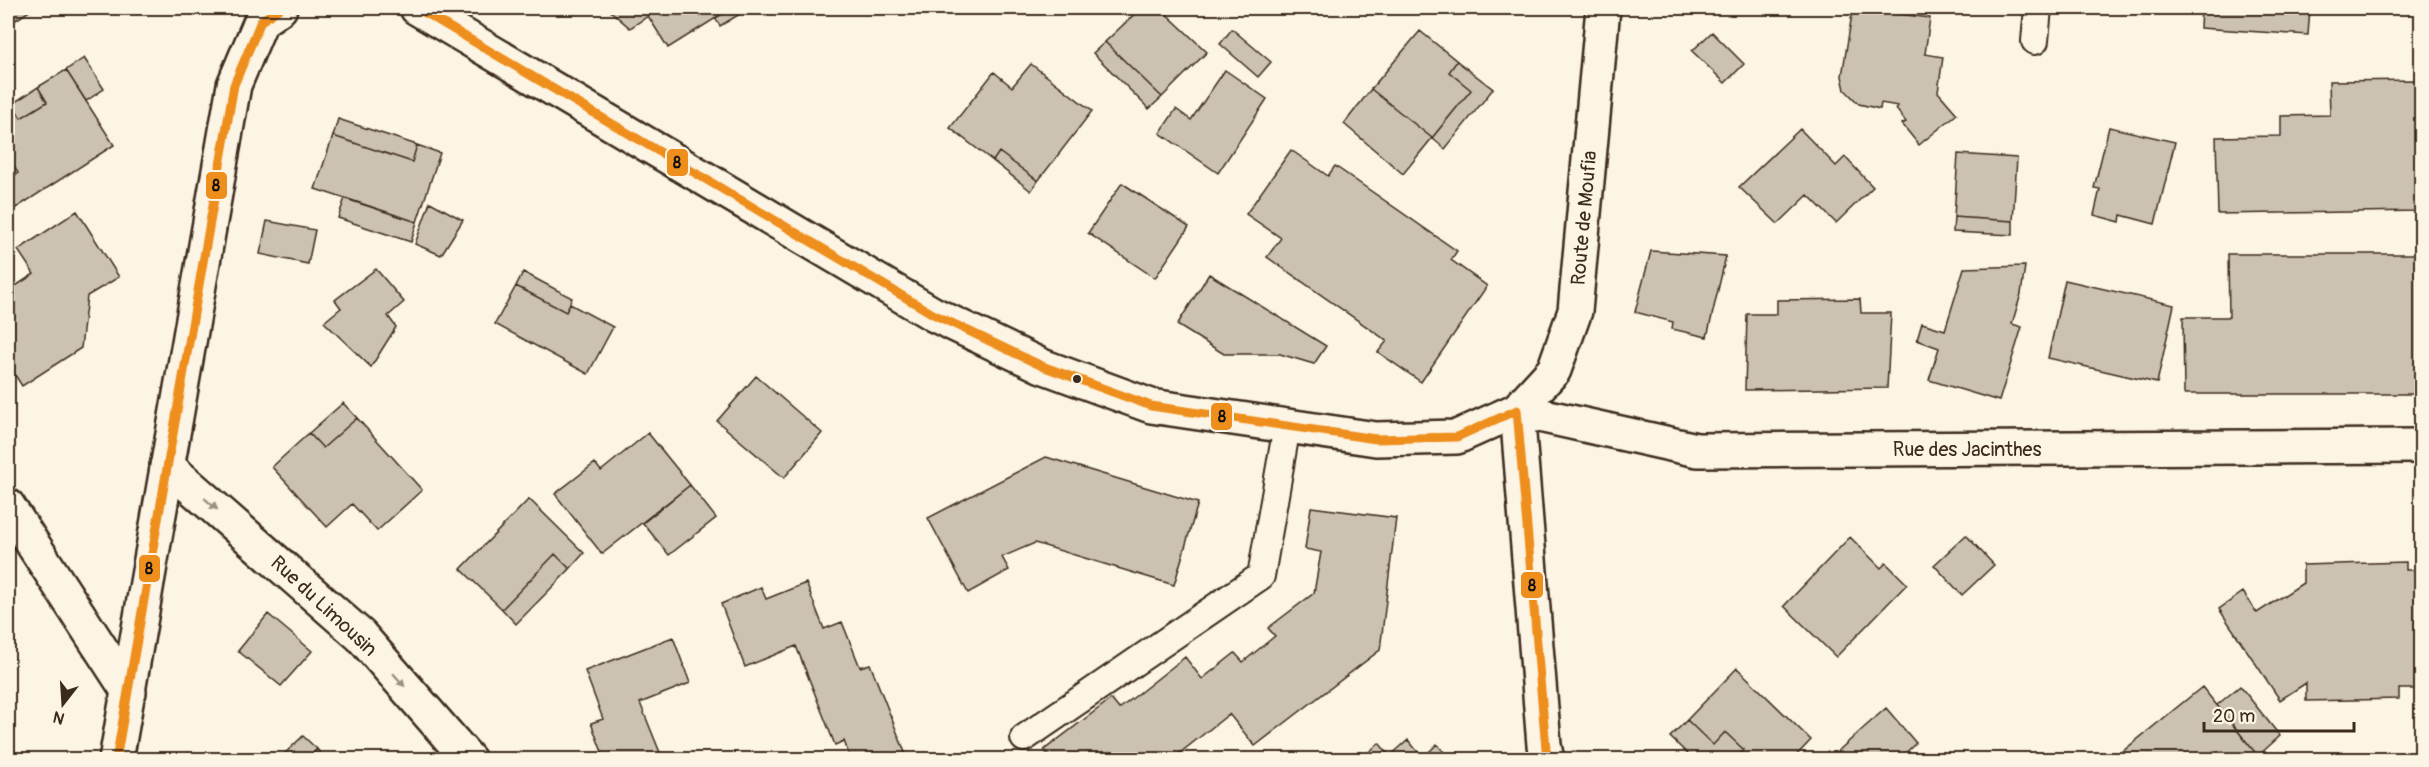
<svg xmlns="http://www.w3.org/2000/svg" width="2429" height="767" font-family="Pangolin,sans-serif">
  <style>
    .building { fill: #ccc2b3; stroke: #3b2a1e; stroke-width: 1.5 }
    .lines { fill: none; stroke-linecap: round; stroke-linejoin: round }
    .lane-casing { stroke: #3b2a1e; stroke-width: 30 }
    .street-casing { stroke: #3b2a1e; stroke-width: 38 }
    .secondary-casing { stroke: #3b2a1e; stroke-width: 38 }
    .lane { stroke: #fcf5e5; stroke-width: 26 }
    .street { stroke: #fcf5e5; stroke-width: 33 }
    .secondary { stroke: #fcf5e5; stroke-width: 33 }
    .bus-1-casing { stroke: #fcf5e5; stroke-width: 14 }
    .bus-1 { stroke: #ee8e1d; stroke-width: 9 }
    .oneway { fill: #9c9082 }
    .bus-dot { fill: #3b2a1e; stroke: #fcf5e5; stroke-width: 2 }
    .labels { text-anchor: middle; dominant-baseline: central; stroke-width: 5; stroke-linejoin: round; paint-order: stroke }
    .street-label { font-size: 20px; fill: #3b2a1e; stroke: #fcf5e5 }
    .line-badge { stroke: #fcf5e5; stroke-width: 2 }
    .pale-badge-label { font-size: 16px; text-anchor: middle; font-weight: bold; fill: #111 }
  </style>
  <rect width="100%" height="100%" fill="#fcf5e5"/>
  <filter id="ink" filterUnits="userSpaceOnUse"><feTurbulence type="fractalNoise" baseFrequency=".0167" numOctaves="2"/><feDisplacementMap in="SourceGraphic" scale="12" xChannelSelector="R" yChannelSelector="G"/><feConvolveMatrix kernelMatrix="1 2 1 2 8 2 1 2 1" color-interpolation-filters="sRGB"/></filter>
  <g filter="url(#ink)">
    <path class="building" d="M8,8H34L8,25Z
      M607,8H643L648,16L630,28Z
      M643,8H732L668,48Z
      M732,8H750L720,26L715,18Z
      M1141,8H1160L1207,52L1162,97L1105,42Z
      M1853,8L1930,18L1925,54L1943,57L1938,92L1957,114L1919,145L1902,124L1906,122L1896,109L1898,106L1881,103L1880,109L1859,104L1845,90L1842,76Z
      M2201,8H2310L2308,35L2200,28Z
      M1232,29L1271,62L1258,77L1220,44Z
      M1420,31L1457,61L1449,72L1471,90L1432,138L1371,89Z
      M1712,32L1744,64L1725,83L1692,51Z
      M1105,42L1162,97L1149,109L1093,53Z
      M84,58L104,89L86,101L66,70Z
      M1457,61L1493,89L1445,149L1432,138L1471,90L1449,72Z
      M1031,64L1092,111L1038,181L999,152L993,161L950,128L994,72L1012,87Z
      M66,70L114,145L16,208L8,195V180L18,173L8,155V107L12,104L21,118L47,102L38,87Z
      M1225,70L1267,99L1218,173L1160,133L1176,109L1191,120Z
      M2422,80V211L2218,214L2216,137L2281,136V116L2330,115L2329,81Z
      M38,87L47,102L21,118L12,104Z
      M1371,89L1432,138L1403,174L1344,124Z
      M338,119L417,145L412,162L333,136Z
      M2109,127L2175,142L2155,224L2121,215L2120,222L2094,215L2100,189L2094,188Z
      M1800,129L1836,166L1845,157L1873,187L1836,223L1808,195L1778,224L1739,187Z
      M333,136L412,162L417,145L440,153L417,222L315,189Z
      M1291,150L1328,176L1335,166L1457,251L1451,260L1487,286L1421,382L1378,352L1387,341L1267,257L1281,238L1246,214Z
      M999,152L1038,181L1031,191L993,161Z
      M1958,154L2017,158L2013,221L1954,217Z
      M8,155L18,173L8,180Z
      M1122,183L1189,227L1155,278L1088,233Z
      M345,198L417,222L411,242L338,218Z
      M430,202L463,220L441,255L415,244Z
      M77,211L119,277L87,296L81,348L22,386L8,364V291L34,274L18,250Z
      M1954,217L2013,221V235L1953,232Z
      M267,221L315,230L308,264L260,254Z
      M1651,251L1726,256L1707,337L1672,329L1673,322L1635,312Z
      M2228,254H2422V394H2184L2183,317H2229Z
      M2025,266L2021,294L2012,324L2022,327L1999,401L1929,380L1939,348L1917,340L1922,323L1945,330L1964,268Z
      M376,269L404,302L388,316L396,327L371,367L324,322L341,308L335,300Z
      M523,272L572,298L566,312L516,286Z
      M1209,274L1326,346L1314,364L1280,354H1224L1177,325Z
      M2065,280L2174,305L2157,383L2048,358Z
      M516,286L566,312L570,304L613,327L588,374L495,324Z
      M1860,299L1861,313H1891L1887,388L1745,390L1747,314H1777V300Z
      M756,376L822,433L784,478L717,421Z
      M343,403L357,418L323,448L309,433Z
      M357,418L422,490L377,531L352,504L327,527L272,467L309,433L323,448Z
      M648,433L690,485L602,554L555,494L595,463L601,471Z
      M1046,457L1198,503L1174,585L1035,543L1002,557L1009,570L968,593L928,518Z
      M690,485L716,518L669,555L643,523Z
      M529,499L584,553L570,569L555,554L502,609L461,569Z
      M1311,507L1396,518L1380,650L1255,746L1229,714L1171,760H1052L1044,750L1111,699L1119,709L1185,657L1202,679L1235,653L1243,662L1275,636L1268,628L1314,593L1321,552L1305,549Z
      M1966,535L1994,565L1962,595L1934,565Z
      M1850,537L1881,568L1886,563L1907,584L1836,657L1784,606Z
      M555,554L570,569L516,624L502,609Z
      M2406,562V570H2422V689H2399V699L2306,701V683L2280,700L2219,609L2243,592L2257,613L2303,583V565Z
      M806,583L824,629L842,622L860,667L870,664L908,760H851L844,741L835,745L796,646L745,667L721,604L761,587L766,599Z
      M268,614L312,651L281,686L238,651Z
      M673,637L690,683L640,703L663,760H605L591,723L603,719L585,671Z
      M1737,668L1811,740L1792,760H1735L1744,750L1725,732L1713,745L1687,720Z
      M2240,686L2280,736L2258,756L2217,705Z
      M2202,687L2258,756L2253,760H2128L2122,752Z
      M1886,708L1916,743L1898,760H1828Z
      M1687,720L1713,745L1725,732L1744,750L1735,760H1694L1670,737Z
      M303,736L317,749L307,760H287L283,755Z
      M1408,740L1423,758L1437,744L1451,760H1360L1379,743L1390,756Z
      M317,749L326,760H307Z"/>
    <g class="lines">
      <g class="lane-casing">
        <path id="lane" d="M2035,41L2038,8
          M1024,738L1261,576L1287,426"/>
      </g>
      <g class="street-casing">
        <path id="street" d="M167,466L361,636L469,760
          M8,506L129,692
          M1547,760L1544,745L1517,410L1697,450L2422,446"/>
      </g>
      <g class="secondary-casing">
        <path id="secondary" d="M417,8L933,314L1042,366L1151,406L1376,439L1457,437L1517,410L1554,370L1575,311L1603,8
          M116,760L234,85L261,21L280,8"/>
      </g>
      <use href="#lane" class="lane"/>
      <use href="#street" class="street"/>
      <use href="#secondary" class="secondary"/>
      <g class="bus-1-casing">
        <path id="bus-1" d="M417,8L933,314L1042,366L1151,406L1376,439L1457,437L1517,410
          M1517,410L1547,760
          M116,760L234,85L261,21L280,8"/>
      </g>
      <use href="#bus-1" class="bus-1"/>
    </g>
    <defs><path id="oneway-solid" d="M-6-.8H1V-3.2L6.5 0L1 3.2V.8H-6Z" transform="scale(1.5)"/></defs>
    <g class="oneway">
      <use href="#oneway-solid" transform="translate(211 504) rotate(41)"/>
      <use href="#oneway-solid" transform="translate(399 680) rotate(49)"/>
    </g>
  </g>
  <circle class="bus-dot" cx="1077" cy="379" r="5"/>
  <g class="labels">
    <g class="street-label">
      <text transform="translate(1584 218) rotate(-85)">Route de Moufia</text>
      <text x="1967" y="449">Rue des Jacinthes</text>
      <text transform="translate(324 606) rotate(43)">Rue du Limousin</text>
    </g>
  </g>
  <g class="line-badge">
    <rect x="666" y="148" width="23" height="29" rx="6" fill="#ee8e1d"/>
    <rect x="205" y="171" width="23" height="29" rx="6" fill="#ee8e1d"/>
    <rect x="1210" y="402" width="23" height="29" rx="6" fill="#ee8e1d"/>
    <rect x="138" y="554" width="23" height="29" rx="6" fill="#ee8e1d"/>
    <rect x="1520" y="571" width="24" height="28" rx="6" fill="#ee8e1d"/>
  </g>
  <g class="pale-badge-label">
    <text x="677" y="168">8</text>
    <text x="216" y="191">8</text>
    <text x="1222" y="422">8</text>
    <text x="149" y="574">8</text>
    <text x="1532" y="591">8</text>
  </g>
  <rect width="2429" height="767" fill="none" stroke="#fcf5e5" stroke-width="30"/>
  <rect x="15" y="15" width="2399" height="737" fill="none" stroke="#3b2a1e" stroke-width="2" filter="url(#ink)"/>
  <g transform="translate(63 704) rotate(197)" stroke="#fcf5e5" stroke-width="4.5" paint-order="stroke">
  <path d="M0-4.5L10 22L0 15L-10 22Z" fill="#3b2a1e"/>
  <text y="-9" font-size="16" font-weight="bold" text-anchor="middle" fill="#3b2a1e">N</text>
  </g>
  <path d="M2204 722v9h150v-9" fill="none" stroke="#3b2a1e" stroke-width="3"/>
  <text x="2213" y="722" font-size="18" fill="#3b2a1e" stroke="#fcf5e5" stroke-width="4.5" paint-order="stroke">20 m</text>
</svg>
